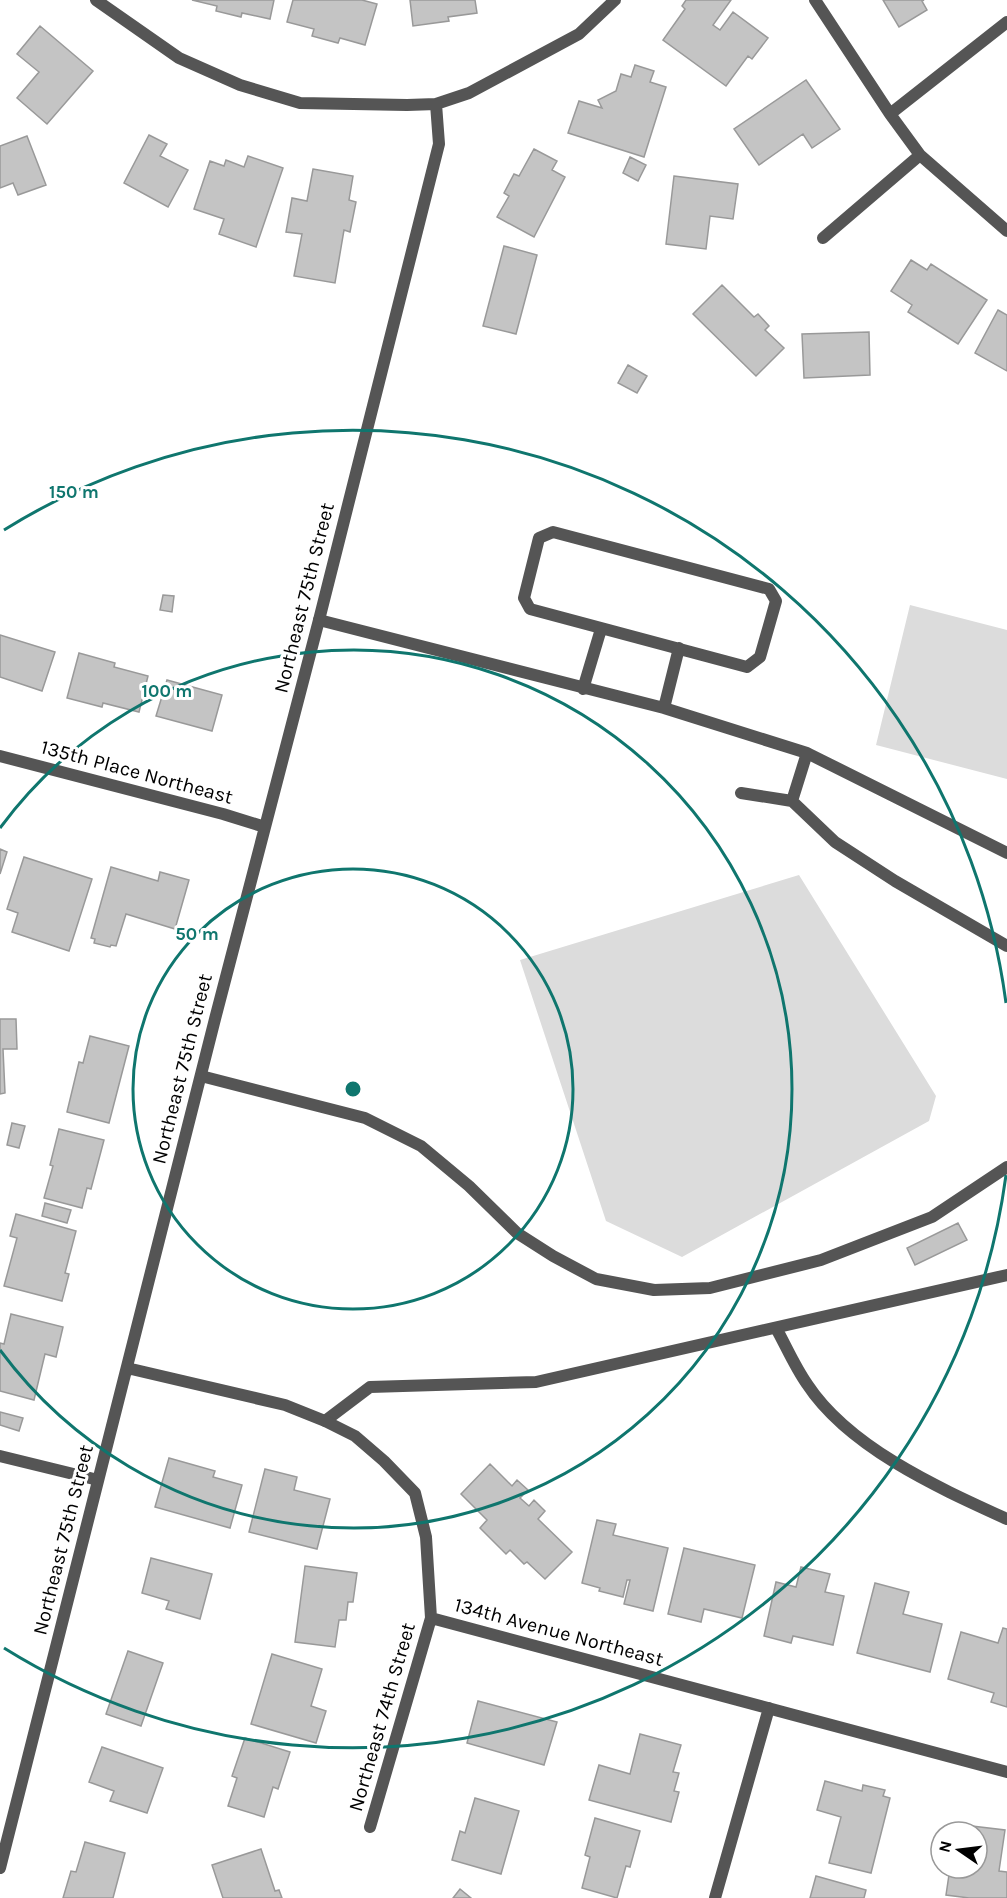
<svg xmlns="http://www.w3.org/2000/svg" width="1007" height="1898" font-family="Karla,sans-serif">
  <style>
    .green { fill: #dcdcdc }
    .building { fill: #c4c4c4; stroke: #999; stroke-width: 1.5 }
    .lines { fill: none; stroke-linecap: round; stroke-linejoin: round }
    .lane { stroke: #555; stroke-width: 12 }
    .street { stroke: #555; stroke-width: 12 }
    .ring { fill: none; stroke: #0f766e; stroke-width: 3 }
    .labels { text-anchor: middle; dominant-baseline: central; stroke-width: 6; stroke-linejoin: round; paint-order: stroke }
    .street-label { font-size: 20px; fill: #000; stroke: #fff }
    .centre { fill: #0f766e; stroke: #fff; stroke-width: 3 }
    .ring-label { font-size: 18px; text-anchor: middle; font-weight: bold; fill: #0f766e; stroke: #fff; stroke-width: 6; stroke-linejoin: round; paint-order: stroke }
  </style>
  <rect width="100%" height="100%" fill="#fff"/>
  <path class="green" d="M910,605L1007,630V779L876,745Z
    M799,875L936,1096L929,1121L682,1257L606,1221L520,960Z"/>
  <path class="building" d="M192,0H274L270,19L242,13L241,17L216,11L217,6Z
    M293,0H362L377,4L365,45L340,38L338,43L312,36L314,29L287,22Z
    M410,0H475L477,13L448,17L449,21L413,26Z
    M686,0H731L713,25L720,30L733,12L768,38L752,59L748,56L726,86L663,40L685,9L682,6Z
    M883,0H924L922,1L927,10L899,27Z
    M40,26L93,71L47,124L17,98L39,72L17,54Z
    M635,65L654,71L650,82L666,87L644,157L568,133L579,101L602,108L598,100L616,91L621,74L631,77Z
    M806,80L840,129L812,148L803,134L759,165L734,129Z
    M149,135L167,144L160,156L188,170L168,207L124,183Z
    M27,136L46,185L18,195L13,183L0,188V146Z
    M534,149L557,161L552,170L565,177L534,237L497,217L509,196L504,193L514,174L519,176Z
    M248,156L283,168L256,247L219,234L224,219L194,209L210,161L224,166L226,160L244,167Z
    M630,157L646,165L638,181L623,173Z
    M313,169L353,176L349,200L356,202L350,232L344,230L335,283L294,276L302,234L286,232L292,198L307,201Z
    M674,176L738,184L733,219L710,216L706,249L666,244Z
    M504,246L537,255L516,334L483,326Z
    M911,260L927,270L931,264L987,300L958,344L908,312L912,305L891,291Z
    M722,285L754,317L758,314L769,326L765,330L784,348L756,376L693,314Z
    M998,310L1007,315V371L975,353Z
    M869,332L870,375L804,378L802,334Z
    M628,365L647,376L637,393L618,383Z
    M163,595L174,596L172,612L160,610Z
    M0,635L55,652L42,691L0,677Z
    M79,653L115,663L114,667L148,676L139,712L103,703L102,707L67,698Z
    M167,680L222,695L212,731L156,716Z
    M0,849L7,852L0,874Z
    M24,857L92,879L69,951L12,932L18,913L7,909Z
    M111,867L158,881L160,872L189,880L175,929L126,914L116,946L111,945L110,947L94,943L95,939L91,938Z
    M0,1019H16L17,1049H3L5,1093L0,1094Z
    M90,1036L129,1046L109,1123L67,1112L79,1062L83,1063Z
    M12,1123L25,1126L19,1148L7,1145Z
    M59,1129L104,1140L91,1189L87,1188L82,1208L44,1198L53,1166L50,1165Z
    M45,1203L71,1210L67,1223L42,1216Z
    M16,1214L76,1231L65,1273L69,1274L62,1301L4,1286L17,1238L10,1236Z
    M958,1223L967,1240L915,1265L907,1248Z
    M11,1314L63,1327L56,1357L45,1354L34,1400L0,1391V1343L4,1344Z
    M0,1412L23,1418L19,1431L0,1425Z
    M169,1458L215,1471L213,1477L242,1485L230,1528L155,1507Z
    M490,1464L512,1486L517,1480L528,1490L520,1498L529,1506L534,1500L545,1511L538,1519L572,1552L545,1579L527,1562L524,1564L510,1550L506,1554L480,1528L487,1520L461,1494Z
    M265,1469L297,1477L294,1490L330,1499L317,1549L249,1532Z
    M597,1520L616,1524L613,1535L668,1548L653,1611L624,1604L630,1580H627L623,1597L599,1591L600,1588L582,1583Z
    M684,1548L755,1565L742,1618L704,1609L701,1622L668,1614Z
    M151,1558L212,1574L200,1619L166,1609L169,1601L142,1593Z
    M305,1566L357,1573L353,1602H348L346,1620H339L335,1647L295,1642Z
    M801,1567L830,1574L825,1592L844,1596L833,1645L793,1636L791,1643L764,1636L776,1582L796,1587Z
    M875,1583L909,1592L903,1614L942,1624L930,1672L857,1653Z
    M1003,1628L1007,1629V1707L991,1702L994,1693L948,1679L961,1632L998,1643Z
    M128,1651L163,1663L141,1726L106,1714Z
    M272,1654L322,1669L311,1706L326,1711L316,1743L251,1724Z
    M478,1701L557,1722L544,1765L467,1743Z
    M640,1734L681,1745L673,1772L679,1773L674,1791L679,1792L671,1822L589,1800L599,1765L630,1774Z
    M245,1738L290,1752L278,1789L273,1787L264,1817L228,1806L237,1778L232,1776Z
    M102,1747L163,1768L147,1813L110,1801L114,1791L89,1782Z
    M825,1781L862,1791L863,1785L885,1790L883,1796L890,1798L871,1873L829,1863L841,1817L817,1810Z
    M475,1798L519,1811L501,1874L452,1860L460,1831L465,1833Z
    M595,1818L640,1831L630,1867L626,1866L617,1898L582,1888L590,1857L585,1855Z
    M955,1824L1005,1830L999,1871L1007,1872V1898H969L946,1895L950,1868H977V1832H954Z
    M85,1842L125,1853L113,1898H63L71,1871L76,1872Z
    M261,1849L275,1891L279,1890L282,1898H223L212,1865Z
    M816,1876L866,1890L864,1898H810Z
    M460,1889L471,1898H453Z"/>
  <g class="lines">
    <path class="lane" d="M553,532L769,589L776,601L760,657L747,667L530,609L524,598L539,538Z
      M319,620L664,708L807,753L792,801L741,793
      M583,689L601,629
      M664,708L679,648
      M807,753L1007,853
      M792,801L835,842L895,881L1007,946
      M201,1076L365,1118L421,1146L469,1186L517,1233L553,1256L596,1279L654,1290L710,1288L821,1260L932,1217L1007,1167
      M776,1328C786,1346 795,1367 807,1384C849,1448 939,1488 1007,1519
      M325,1421L370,1387L536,1382L1007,1275"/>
    <path class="street" d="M96,0L179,58L240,85L300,103L407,105L436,104L469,93L579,34L615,0
      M815,0L890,114L920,155L1007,231
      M890,114L1007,22
      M823,238L920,155
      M0,756L223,814L265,827
      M127,1368L285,1405L325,1421L355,1436L384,1461L415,1493L426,1537L431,1618L1007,1772
      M0,1456L98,1480
      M370,1827L431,1618
      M0,1868L215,1019L319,620L439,144L436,104
      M715,1898L769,1708"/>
  </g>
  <g class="ring">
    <circle cx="353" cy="1089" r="220"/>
    <path d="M0 828A439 439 0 1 1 0 1350"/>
    <path d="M1006 1175A659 659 0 0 1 4 1648M4 530A659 659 0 0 1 1006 1003"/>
  </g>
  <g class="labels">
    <g class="street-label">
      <text transform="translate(304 598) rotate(-76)">Northeast 75th Street</text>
      <text transform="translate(137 772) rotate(15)">135th Place Northeast</text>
      <text transform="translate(182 1069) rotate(-76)">Northeast 75th Street</text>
      <text transform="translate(63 1540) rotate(-76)">Northeast 75th Street</text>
      <text transform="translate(559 1632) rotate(15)">134th Avenue Northeast</text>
      <text transform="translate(382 1717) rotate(-74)">Northeast 74th Street</text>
    </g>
  </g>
  <circle cx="353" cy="1089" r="9" class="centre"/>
  <g class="ring-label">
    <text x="74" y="498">150 m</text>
    <text x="167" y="697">100 m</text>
    <text x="197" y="940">50 m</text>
  </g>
  <g transform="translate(959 1850) rotate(284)"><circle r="28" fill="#ffffff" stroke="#999999" stroke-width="1.5"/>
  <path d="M0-4.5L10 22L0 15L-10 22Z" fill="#000000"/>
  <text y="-9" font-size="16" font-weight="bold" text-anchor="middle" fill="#000000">N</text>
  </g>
</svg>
